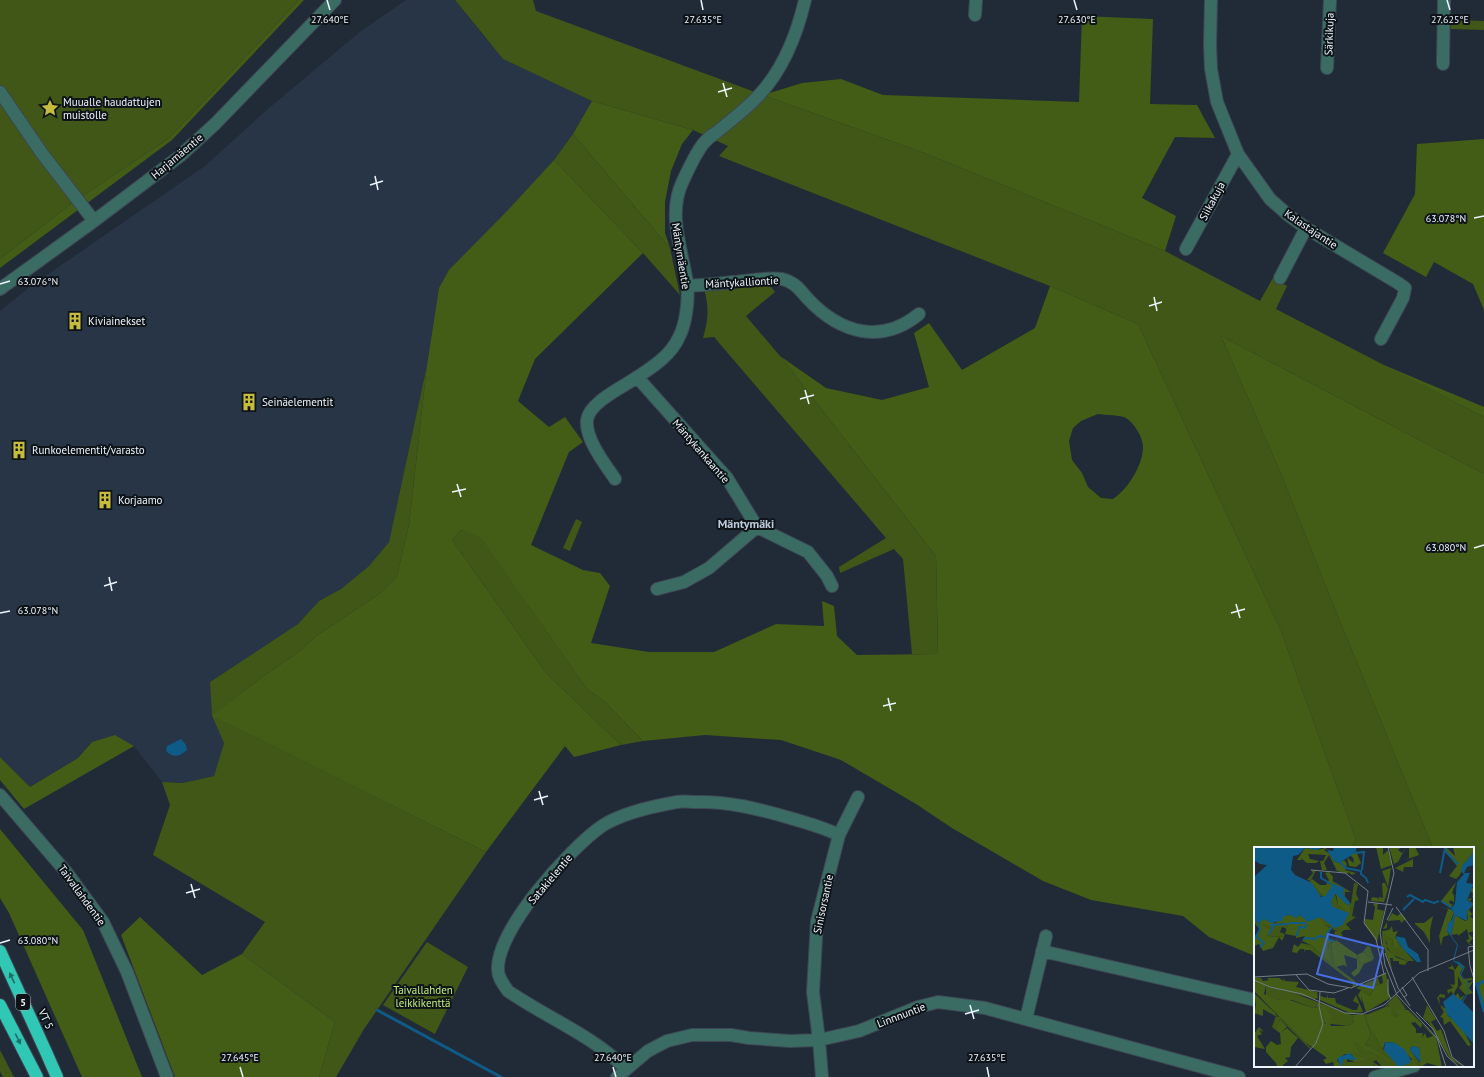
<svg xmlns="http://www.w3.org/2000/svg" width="1484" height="1077" font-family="'PT Sans',sans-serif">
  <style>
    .built { fill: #273547 }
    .green { fill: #405717 }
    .forest { fill: #435c16; fill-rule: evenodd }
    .water { fill: #0f5b87 }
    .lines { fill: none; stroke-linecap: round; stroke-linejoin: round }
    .stream { stroke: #0f5b87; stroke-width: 3 }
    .minor-casing { stroke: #3e4753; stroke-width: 14 }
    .highway-casing { stroke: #3e4753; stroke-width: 14 }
    .minor { stroke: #3a6c64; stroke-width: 12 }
    .highway { stroke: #30c7b5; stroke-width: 12 }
    .oneway { fill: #1f6d66 }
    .ticks { fill: none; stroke: #eef5fd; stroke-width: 1.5 }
    .labels { text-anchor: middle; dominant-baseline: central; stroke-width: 4; stroke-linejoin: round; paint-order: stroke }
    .shield { fill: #0e1318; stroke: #abb1b8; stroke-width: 1 }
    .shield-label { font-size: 10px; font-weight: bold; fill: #eef5fd }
    .street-label { font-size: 11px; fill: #eef5fd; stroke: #0e1318 }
    .poi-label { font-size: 11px; fill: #eef5fd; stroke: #0e1318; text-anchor: start }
    .park-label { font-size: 11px; fill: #c2f07b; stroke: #0e1318 }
    .neighbourhood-label { font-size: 12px; font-weight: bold; fill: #bfccdc; stroke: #0e1318 }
    .inset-river { fill: none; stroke: #0f5b87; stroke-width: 2 }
    .inset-road { fill: none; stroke: #737c86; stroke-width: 1 }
    .view { fill: #476fdf; fill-opacity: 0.15; stroke: #476fdf; stroke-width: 2 }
    .inset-edge { fill: none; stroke: #eef5fd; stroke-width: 2 }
    .ticks-label { font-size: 10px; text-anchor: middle; fill: #eef5fd; stroke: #0e1318; stroke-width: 4; stroke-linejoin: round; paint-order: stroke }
  </style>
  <rect width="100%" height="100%" fill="#212b37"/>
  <path class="built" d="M406,0H455L490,44L592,101L573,134L554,160L439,288L427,365L389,542L369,566L341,589L319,601L298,624L210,682L212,716L224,743L214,776L183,783L162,782L134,746L115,735L92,742L78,758L30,787L0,757V311L31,286L205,166L269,108L361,31Z"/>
  <path class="green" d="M0,0H299L169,138L71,204L0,259Z
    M455,0H533L536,11L763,95L927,154L1165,251L1260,301L1273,278L1287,286L1276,309L1484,417V474L1221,336L1282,476L1331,599L1433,848H1351L1356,840L1281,631L1138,324L1050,286L719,156L728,146L693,130L592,101L503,59Z
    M1451,20L1484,21V30L1451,29Z
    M573,134L670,248L680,295L643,253L554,160Z
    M765,279L775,292L746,316L780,356L936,556L938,654H912L903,559L894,549L840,573L839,567L886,538L714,337L703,338C709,317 709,306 703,285Z
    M427,365L409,525L397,576L379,594L319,634L296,654L262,677L213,716L486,852L364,1029L336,1077H319L335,1022L242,954L265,922L153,855L170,805L162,782L183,783L214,776L224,743L212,716L210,682L298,624L319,601L341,589L369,566L389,542Z
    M576,519L582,522L570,551L563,548Z
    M461,530L481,537L587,689L604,701L643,741L621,745L546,673L452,540Z
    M427,942L468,967L435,1034L383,1005Z
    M0,1050L14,1077H3L0,1072Z"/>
  <path class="forest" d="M299,0H304L172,140L0,268V259L71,204L169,138Z
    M1082,16L1153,19L1150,104L1197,105L1215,138L1175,137L1142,198L1176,216L1165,251L927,154L763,95L802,83L841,79L883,95L1079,102Z
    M592,101L693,130L682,144L671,171L665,202V233L670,248L573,134Z
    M1484,139V310L1473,284L1434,262L1426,277L1383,253L1415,194L1417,144Z
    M554,160L643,253L535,359L518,401L549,427L565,417L583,442L569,452L531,545L583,570L600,573L610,586L591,643L649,652H714L776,624L824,626L822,601L834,606L837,636L857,655L938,654L936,556L780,356L826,388L882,400L929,387L914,333L929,323L962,370L1035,328L1050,286L1138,324L1281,631L1356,840L1351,848H1255V956L1209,937L1183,916L1091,900L1043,881L952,828L916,804L841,760L781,740L705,735L643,741L604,701L587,689L481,538L461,530L452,540L546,673L621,745L574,757L565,746L486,852L212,716L262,677L296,654L319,634L379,594L397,576L409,525L427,365L439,288L449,270L509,209ZM1098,414C1105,415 1121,415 1126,418C1134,423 1143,437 1143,447C1143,465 1128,489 1113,499L1101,498L1088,487L1082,473L1072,460L1069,441L1073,428L1081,421Z
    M1221,336L1484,474V1011L1477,985L1473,982V848H1433L1331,599L1282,476Z
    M1379,363L1484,407V417Z
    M115,735L134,746L24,809L0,780V757L30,787L78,758L92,742Z
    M0,829L83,930L142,1077H82L9,913L0,898Z
    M140,917L202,975L242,954L335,1022L319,1077H175L121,935Z"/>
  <path class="water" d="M181,739L186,745L187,750C180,756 174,759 166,751L167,746Z"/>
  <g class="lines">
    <path class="stream" d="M1473,982L1477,985L1484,1011
      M1477,985L1484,981
      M377,1010L501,1077"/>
    <g class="minor-casing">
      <path id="minor" d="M1211,0L1210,45L1211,69L1217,102L1238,154L1270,199L1288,215L1306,228L1398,283L1405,288L1403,298L1381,339
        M975,15L976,0
        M1443,64L1444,0
        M1327,68L1330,0
        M0,92L41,152L94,221
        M1186,249L1238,154
        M1280,278L1306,228
        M687,286C703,285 718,284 733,282C749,281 766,277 782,279C795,282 800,290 808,299C840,333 881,345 919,314
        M0,289L94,221L180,156L215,124L335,0
        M637,377L727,478L757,527L808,552L827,576L832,586
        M615,479C605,464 585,439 587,420C589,402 625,386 639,376C654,366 671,355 679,337C686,324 689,299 687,284C683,251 667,216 682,183C687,172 696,153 703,144C707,139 712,135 717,132C731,120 748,108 760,94C784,68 797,34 805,0
        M657,589L684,582L709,568L757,527
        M0,795L67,873L103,922L127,972L167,1077
        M1042,951L1255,1000
        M1026,1019L1046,936
        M626,1069C592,1035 547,1018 508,991C504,985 498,978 498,970C496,930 570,848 602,826C622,813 654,806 677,802C683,801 689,802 695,802C728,801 759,809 790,818C807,823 823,827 839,835
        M617,1077L648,1051L667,1041L692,1035H731L749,1038L790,1041L819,1040L859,1031L918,1007L938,1002L985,1008L1239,1077
        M822,1077L819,1040L813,992L817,921L839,835L858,797
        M1375,1077L1414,1066"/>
    </g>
    <g class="highway-casing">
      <path id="highway" d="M0,951L46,1052L57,1077
        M0,1005L37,1077"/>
    </g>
    <use href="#minor" class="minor"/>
    <use href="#highway" class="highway"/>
  </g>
  <defs><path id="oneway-solid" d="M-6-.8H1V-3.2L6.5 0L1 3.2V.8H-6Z"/></defs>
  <g class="oneway">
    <use href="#oneway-solid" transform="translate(12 978) rotate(-115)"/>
    <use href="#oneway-solid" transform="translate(18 1039) rotate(63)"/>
  </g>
  <path class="ticks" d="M327,0L330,10M701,0L703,10M1074,0L1077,10M1447,0L1450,10M723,83L727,97M718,92L732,88M375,176L378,190M370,185L383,181M1474,218L1484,216M0,284L10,281M1154,297L1157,311M1149,306L1162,302M805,390L809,404M800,399L814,395M457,484L461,497M452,492L466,489M1474,548L1484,545M109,577L112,591M104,586L117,582M1236,604L1240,618M0,613L10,611M1231,613L1245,609M888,698L891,711M883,706L896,703M539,791L543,805M534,800L548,796M191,884L195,898M186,893L200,889M0,943L10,940M970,1005L974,1019M965,1014L979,1010M240,1067L243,1077M613,1067L616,1077M987,1067L989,1077"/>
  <defs>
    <g id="sight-bare" transform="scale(1.38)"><path d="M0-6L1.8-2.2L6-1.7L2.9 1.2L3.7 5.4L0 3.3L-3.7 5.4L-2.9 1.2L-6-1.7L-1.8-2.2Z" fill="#c5bc3d" stroke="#0e1318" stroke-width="2.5" paint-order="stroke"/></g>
    <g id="building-bare" transform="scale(1.38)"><path d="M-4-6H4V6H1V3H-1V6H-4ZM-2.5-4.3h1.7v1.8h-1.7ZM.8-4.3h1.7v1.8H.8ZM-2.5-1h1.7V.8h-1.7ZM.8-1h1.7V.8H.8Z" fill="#c5bc3d" stroke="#0e1318" stroke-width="2.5" paint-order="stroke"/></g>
  </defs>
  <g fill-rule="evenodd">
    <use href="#sight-bare" x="50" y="108"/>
    <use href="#building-bare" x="75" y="321"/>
    <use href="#building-bare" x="249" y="402"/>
    <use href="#building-bare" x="19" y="450"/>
    <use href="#building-bare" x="105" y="500"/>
  </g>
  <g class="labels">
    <rect class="shield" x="16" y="994" width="14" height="16" rx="3"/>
    <g class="shield-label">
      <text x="23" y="1002">5</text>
    </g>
    <g class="street-label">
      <text transform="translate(1329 34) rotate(-88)">Särkikuja</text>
      <text transform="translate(177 156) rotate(-40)">Harjamäentie</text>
      <text transform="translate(1212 201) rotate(-62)">Siikakuja</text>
      <text transform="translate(1311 229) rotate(34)">Kalastajantie</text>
      <text transform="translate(681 256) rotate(81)">Mäntymäentie</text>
      <text transform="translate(742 282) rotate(-3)">Mäntykalliontie</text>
      <text transform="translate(701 451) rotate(49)">Mäntykankaantie</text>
      <text transform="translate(550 879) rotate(-50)">Satakielentie</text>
      <text transform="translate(82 895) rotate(54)">Taivallahdentie</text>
      <text transform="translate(823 904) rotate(-78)">Sinisorsantie</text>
      <text transform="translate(901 1015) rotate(-21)">Linnnuntie</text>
      <text transform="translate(46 1019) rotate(65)">VT 5</text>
    </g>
    <g class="poi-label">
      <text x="63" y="102">Muualle haudattujen<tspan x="63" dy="13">muistolle</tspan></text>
      <text x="88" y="321">Kiviainekset</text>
      <text x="262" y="402">Seinäelementit</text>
      <text x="32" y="450">Runkoelementit/varasto</text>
      <text x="118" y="500">Korjaamo</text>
    </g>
    <g class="park-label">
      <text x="423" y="990">Taivallahden<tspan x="423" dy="13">leikkikenttä</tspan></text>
    </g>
    <g class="neighbourhood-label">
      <text x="746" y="523">Mäntymäki</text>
    </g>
  </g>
  <g transform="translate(1254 847)">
    <rect width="220" height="220" fill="#212b37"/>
    <path d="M57,23H62L56,35L69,49L71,46L64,42V39L76,41L77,33L97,45H91V49L89,47L97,57L100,36L104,37L102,47L105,53L101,54L98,69L102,70L92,77L97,83H90L87,86L89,89L86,90L80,87L81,84H85L86,81L80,82L71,78L73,85L61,81L56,83L40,78L41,74L36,68L30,69L28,75H6L19,81L23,76L34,78L33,82L28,80L26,85L31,87L30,90L13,89L19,83L1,76L0,67L3,72H22L31,67L35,68L46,69L44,72L53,75L46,69L56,72L65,70L62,76L68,75L65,71L75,56L71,51L62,46L55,33H50H53L59,26ZM81,47L97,59L96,65L84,58ZM132,87L138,92L140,100H144L141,92L160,114H154L151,118L153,114L139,108L131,98L133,97L129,88ZM76,93L79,94L77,97L80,118L101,134L102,137L98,141L99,136L47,96L57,98L76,116L74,95ZM119,96L116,100L120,111L118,114L110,117L106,124L110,116L118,113L109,105L113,99L115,100ZM124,131L126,137L121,139L116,149L106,142V139ZM12,139L34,144L98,168L100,175L94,179L69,176L64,160L59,161L38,153H24L12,149ZM0,144L57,201L56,202L26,172L22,183L18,180L22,169L25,170ZM142,148L152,162L143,170L138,167L134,157L133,159L131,161L132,158ZM173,158L182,172L175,176L169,171ZM110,167H113L118,187L119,185L134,196L120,187L130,206L137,212L156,216V212L160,214L159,209L167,220H128L122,213L119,215L127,220H122L119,216L121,220H85L90,212H93V215H101L97,204L102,196L116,199L111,197L117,188Z" fill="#405717" fill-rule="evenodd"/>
    <path d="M75,0L70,3L75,6L80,14L85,16L90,13L93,17L91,23L102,26L98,28L94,25V27L83,24L75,8L70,16L73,23H68L66,14H69L72,8L54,7L56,12L65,14L62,16H53L47,11L48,13H43L51,1L63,3ZM122,0H129V8L134,3L138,18L127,22ZM135,0H147L144,3L148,6L152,0L144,15L140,17ZM155,0H161L165,8L151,13L155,11ZM192,0L201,9L199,0H220V5L209,18L206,28L202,32L195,29L203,19L191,4ZM102,4L107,16L102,20L95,19L93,10L99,16L100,12L96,8ZM159,12V20H150L149,25L141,21ZM137,21L134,40L128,24ZM75,25L79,30L78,40L70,50L56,35L58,32L66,38H72L75,33L71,26ZM202,35L198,46L200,48V55L196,53L195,56L199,58L196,61L187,54ZM128,36H131L134,42L130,55L117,54L118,50L124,51V54L125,50L129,51ZM220,40V48L216,54L220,57L215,63L218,67L220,63V66L216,69L220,73V84L214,86L219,91L215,96L218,98H216L212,93L215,92L213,82L204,89V87L197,88L201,68L211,74L214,72L213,64L219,57L213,52L218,51L219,47L216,43ZM82,46L92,57L97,58L96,66L84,58ZM124,56L123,62L130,64L123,95L111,78V72L119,73L121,60L119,57ZM184,60L196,62L200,65L193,84L195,88L189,90L187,99L185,89L194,62ZM138,66L143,69L147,66L152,72L147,76L146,73L133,74V81L129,82ZM36,68L42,71L46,68L55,74L66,70L71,78L78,82L87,81L85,84L77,82L73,87L76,93L74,96L77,117L57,98L48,94L51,89L42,91V89L31,87L34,77L23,76L19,81L5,75L9,73L21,76L28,73L29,69ZM179,69L176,83V96L170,85L160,76H170ZM0,75L19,83L13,89L30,90L28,94L25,90L19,101L9,104L5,97L0,99V93L6,83ZM138,79L139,85L144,84L141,90L157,109L143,94L145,100H140L138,92L130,87L133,102L143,111L153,114L151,118L145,117V114H139V111H136L138,123L129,98L128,84L135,83ZM41,93L40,97L44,100L47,96L59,103H51V106L50,102H46L43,106L38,105ZM82,93L102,107L107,117L103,108L109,105L118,113L110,116L105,126L100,130L97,126L103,121V112L90,108L93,120L90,118L82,120L80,118L77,97ZM197,116L201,123L205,117L209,120L206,126L209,132L218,131L219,133L213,134L215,136L220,133L215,141L219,146L212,148L214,145L212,148L205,141L208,137L204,129V139L200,146L201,149L204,146L206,151L211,148L207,154L201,150L197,144L194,147L193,143L199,141L196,137L200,138L201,136L200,123L194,121L198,119ZM132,126L136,151L112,165L107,149L108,156L104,148L107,143L102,141ZM128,129L129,136L121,139L116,149L106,142V139L114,135ZM0,130L7,131L9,134L15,133L13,131H25L30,134L29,130L31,134L45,135L42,140L63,145L64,151L61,152L12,139L10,147L24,153L33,152L59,161L65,160L69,176L72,177L66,157L71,159L78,170L76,172L79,174L78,177L74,172L77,179H94L100,175L98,168L110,167L117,188L111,197L134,212L140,219L130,211L110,202L102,196L101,198L113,207L123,209L118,211L112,207L101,199L106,207L116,211L110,210L98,203L102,209L114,212L101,215L93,212L102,213L98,207H91L83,213L87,219L77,220L80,218L79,215L72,217L69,213L73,211L51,195L0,144ZM0,146L21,166L23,170L9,162V169L0,166L2,158ZM74,146V151H81L82,156L99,163H103L105,157L99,154L102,148L109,165L96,166L66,153V149L73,151ZM186,147L191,148V151L185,150L186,158L192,162L194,169L207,179L217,198L214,199L196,174L190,178L189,171L186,170L190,165L187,160L183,151ZM134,159L137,161L138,167L143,170L145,168L142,159L145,163H154L182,190L188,220L173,216L167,220L159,209L163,220H158V212L141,196L131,195L129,202L145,217V219L130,206L119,185V190L112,168ZM161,175L167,181L168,177L179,189L173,191L171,186L168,191L169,186H162V182L157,176ZM160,199L165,201L166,216L157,204L156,201ZM26,172L33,180L26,186L18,180L22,182ZM177,175L183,184L187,182L197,210L210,220L197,213L175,176ZM5,180L10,185L5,183L8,187L3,189L11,202L0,200V187ZM33,181L44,191L37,200L36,210L31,211L34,214L29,218L30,220H23L22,216L12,205V200L17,194L23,198L27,197L26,186Z" fill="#435c16" fill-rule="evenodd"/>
    <path d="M0,0H69L63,3L51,1L44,8L39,9L37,23L41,28L58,36L67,50L71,49L78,39L77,36L90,41L89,47L97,58L92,57L81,46L77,55L79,60L95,66L89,78L81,81L66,70L54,75L46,68L42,71L36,68L30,69L28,74L18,75L21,76H17L10,72L4,77L0,71V30L13,18L6,17L0,13ZM80,0H103L101,6L85,16L80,14L73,3L79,4ZM220,5V18L213,20L210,26H216L212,36L220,37L213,53L219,57L213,64V74L201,68L197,88L204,98L200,114L205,115L211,120L207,128L214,135L215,144L209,155L220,166V197L193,167L189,155L199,147L208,154L214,145L213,135L206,128L209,120L207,121L206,118L200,115L199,113L203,98L193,84L194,76L198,73L200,65L197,63L201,56L203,35L210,27L207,25L208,19ZM141,89L151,91L154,100L164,107L167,115H163L149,102ZM131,195L141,196L150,202L156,211V216L145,220L130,203ZM160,199L165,201L167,216L157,204L156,201ZM96,206L103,213L90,212L87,220L83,211Z" fill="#0f5b87"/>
    <path class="inset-river" d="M192,0L191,4L204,17M101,6L110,5L108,23M86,15L92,21L107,24V27L112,31L114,36M67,25V31L77,37M186,26L191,1M153,50L156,48L169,55L171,53L180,56L185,54M187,54L198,61M149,63L160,52M36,76H52M16,78L35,77M78,80L73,87L75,93L80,94M15,88L20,77M43,89L45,80L51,81L53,77M3,90L10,96L6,100M0,93L6,82L4,77M49,93L52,91L61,92L65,89L73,90"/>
    <path class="inset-road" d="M134,0L140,26L126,85L131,118L143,148L183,191L192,220M57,23L91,26L114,44L110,76L122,92L130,127M114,55L138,58M142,60L174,103V124M133,73L139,61M131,106L144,141L156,159M216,119L214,100L220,99M216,119L220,132M42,128L55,143L80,146L94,141M0,130L53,127L74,137L97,141L132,126M158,130L190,184L198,210L211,220M134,132V146L137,152M0,133L16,140L48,147L91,166L108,167L130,158L165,126L220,103M148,140L153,148L150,150M162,165L179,182L193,209L205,220M41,220L62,196L69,177L65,159L66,145"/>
    <path class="view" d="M74,87L129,101L119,141L63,127Z"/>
    <rect width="220" height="220" class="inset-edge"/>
  </g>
  <g class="ticks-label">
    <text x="330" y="23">27.640°E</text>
    <text x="703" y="23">27.635°E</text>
    <text x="1077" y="23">27.630°E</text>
    <text x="1450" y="23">27.625°E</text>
    <text x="1446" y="222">63.078°N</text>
    <text x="38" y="285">63.076°N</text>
    <text x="1446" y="551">63.080°N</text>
    <text x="38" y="614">63.078°N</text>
    <text x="38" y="944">63.080°N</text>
    <text x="240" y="1061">27.645°E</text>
    <text x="613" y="1061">27.640°E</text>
    <text x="987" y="1061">27.635°E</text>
  </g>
</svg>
